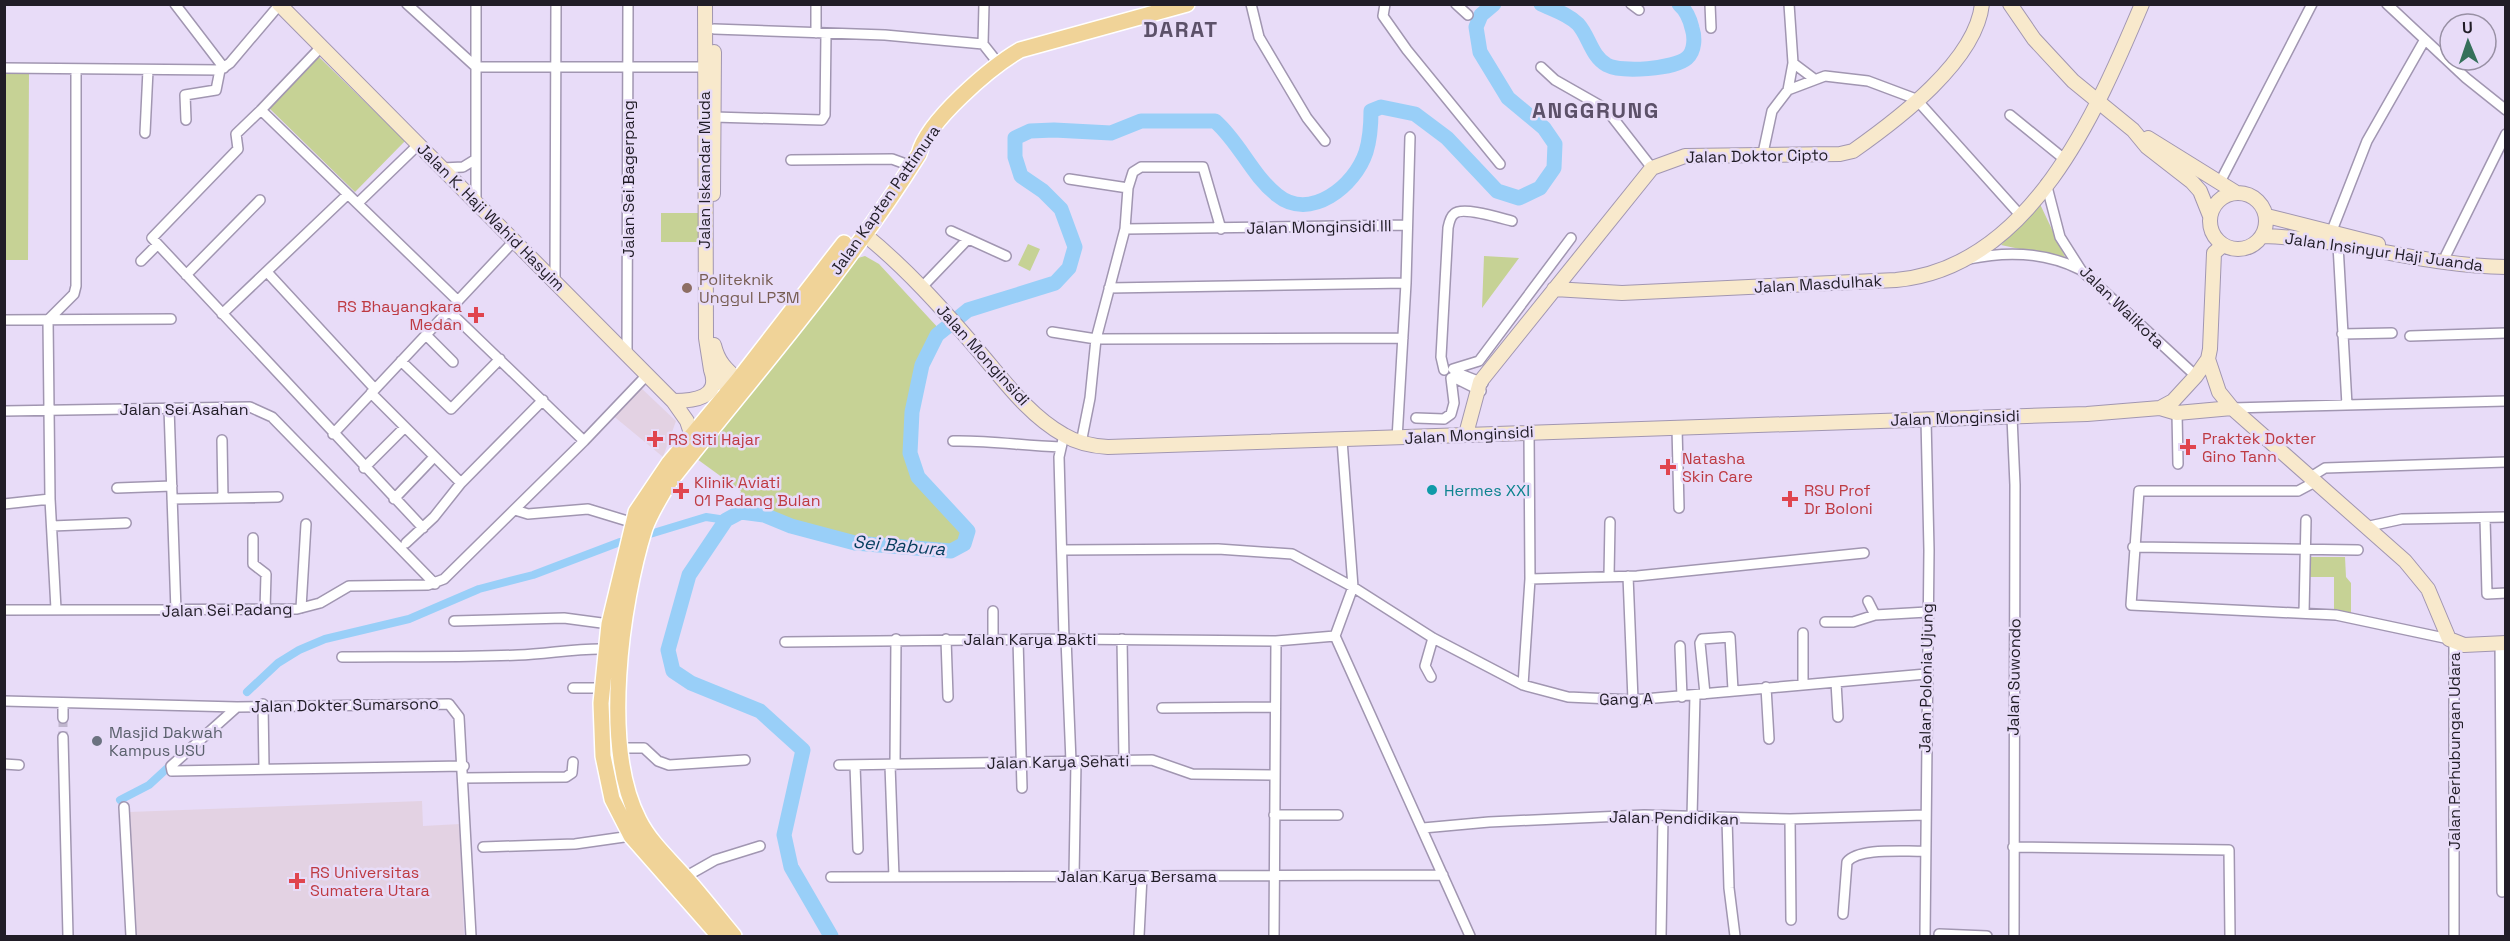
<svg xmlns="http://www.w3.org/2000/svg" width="2510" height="941" font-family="'Space Grotesk',sans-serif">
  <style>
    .medical { fill: #e3d2e3 }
    .green { fill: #c6d295 }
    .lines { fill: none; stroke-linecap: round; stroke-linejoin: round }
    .canal { stroke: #99cff8; stroke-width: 8 }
    .river { stroke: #99cff8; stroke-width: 15 }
    .street-tunnel { stroke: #c0b6ce; stroke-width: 9; stroke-dasharray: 9 4.5; stroke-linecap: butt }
    .street-casing { stroke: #a196b1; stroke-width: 12 }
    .secondary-casing { stroke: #a196b1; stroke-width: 16 }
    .primary-casing { stroke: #fff; stroke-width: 18 }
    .street { stroke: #fff; stroke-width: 9 }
    .secondary { stroke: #f8e9cc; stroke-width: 14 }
    .primary { stroke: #f0d398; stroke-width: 15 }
    .education-dot { fill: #8d6e63; stroke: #e8dcf8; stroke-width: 2 }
    .health-dot { fill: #e0444e; stroke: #e8dcf8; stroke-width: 2 }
    .culture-dot { fill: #0f9aa8; stroke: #e8dcf8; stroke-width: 2 }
    .worship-dot { fill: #6b7280; stroke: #e8dcf8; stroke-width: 2 }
    .labels { text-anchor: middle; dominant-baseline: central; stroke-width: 5; stroke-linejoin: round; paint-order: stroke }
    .street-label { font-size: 16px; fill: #211d27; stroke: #e8dcf8 }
    .education-label { font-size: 16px; fill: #785e54; stroke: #e8dcf8; text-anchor: start }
    .health-label { font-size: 16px; fill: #be3a42; stroke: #e8dcf8; text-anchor: start }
    .culture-label { font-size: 16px; fill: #0d838f; stroke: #e8dcf8; text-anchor: start }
    .worship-label { font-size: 16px; fill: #5b616d; stroke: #e8dcf8; text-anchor: start }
    .water-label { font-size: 18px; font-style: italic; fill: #043d5e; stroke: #e8dcf8 }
    .district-label { font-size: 22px; font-weight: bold; letter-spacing: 1.5px; fill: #5c5169; stroke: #e8dcf8 }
  </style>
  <rect width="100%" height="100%" fill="#e8dcf8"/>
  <path class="medical" d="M640,387L676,421L663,457L611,414Z
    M422,801L423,826L460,824L464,936H136L129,812Z"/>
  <path class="green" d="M319,57L405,141L355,192L269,108Z
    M5,73H29L28,260H5Z
    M2039,202L2066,259L2001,245Z
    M661,213H702V242H661Z
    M1028,244L1040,249L1030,271L1018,265Z
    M865,256L879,264L941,331C914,352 903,447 918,476C927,493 954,515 968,531L951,551L851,542L741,512H732L741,491L697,459L851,260Z
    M1484,256L1519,258L1482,308Z
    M2306,557H2345L2346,577L2351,583V613L2334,612V577H2306Z"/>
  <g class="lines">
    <path class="canal" d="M650,534L706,517L726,520
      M247,692L278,663L299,650L325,639L409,619L479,589L533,575L620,542
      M120,800L149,785L175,761"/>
    <path class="river" d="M1541,4C1554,10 1568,14 1578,24C1589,36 1591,56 1607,65C1622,73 1674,69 1687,58C1695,51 1695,37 1692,28C1690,19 1687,11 1679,4
      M831,936L791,867L784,835L803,750L760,711L691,683L673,671L668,650L689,575L726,520L741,512L764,515L791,526L855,543L951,551L964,544L968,531L918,477L910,453L912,412L922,365L937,335L968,310L1055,283L1069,268L1075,247L1061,209L1043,191L1021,176L1015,157V138L1030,131L1054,130L1111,133L1141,121H1215C1240,143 1251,174 1277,195C1310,222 1355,186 1366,152C1370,139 1371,125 1371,111L1381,107L1415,114L1447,138L1497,191L1519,198L1540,188L1554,168L1555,144L1544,128L1508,98L1480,52L1476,27L1481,15L1494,4"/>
    <path class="street-tunnel" d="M63,718V737"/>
    <g class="street-casing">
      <path id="street" d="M175,4L224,68
        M407,4L476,67H704
        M816,4V33
        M984,4L983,44L998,63
        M1251,4L1259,37L1307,118L1325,141
        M1385,4L1383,16L1407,50L1500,164
        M1456,4L1468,15
        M1631,4L1639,10
        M1710,4L1711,28
        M2387,4L2466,78L2506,110
        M714,29L885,35L983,44
        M1793,63L1813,78
        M1541,67L1555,80L1606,109L1652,168
        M4,68L220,70L230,63L280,4
        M1788,90L1793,63L1789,4
        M261,110L321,47
        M2010,115L2063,158
        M714,117L822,120L825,115L826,34
        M186,120L185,95L216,90L220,70
        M145,133L148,70
        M1763,153L1772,111L1788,90L1825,76L1868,81L1916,99L2021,216
        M791,160L892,159L903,163
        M443,168L463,167L476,159
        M1069,179L1128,188
        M2046,183L2060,237L2081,270L2196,376
        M2219,184L2312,4
        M476,202V4
        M358,203L418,145
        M1125,229L1407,225
        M951,231L1006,256
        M2331,233L2367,141L2424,41
        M2338,245L2347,405
        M2446,255L2506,134
        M1969,259C2006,251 2044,252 2079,269
        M141,261L157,245
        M267,272L375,389
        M186,275L260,200
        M555,280L556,4
        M922,287L967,240
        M1109,288L1406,283
        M448,310L584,441
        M222,314L347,195
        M4,320L171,319
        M1052,332L1096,339L1403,338
        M2342,334L2392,333
        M426,335L453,362
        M2410,336L2506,333
        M627,354L628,4
        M401,361L451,409L500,359
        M1453,369L1479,361L1571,238
        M1444,370L1441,357L1448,228C1449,223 1450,217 1454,214C1462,206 1500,218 1512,221
        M1455,372L1483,383
        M1453,377L1481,391
        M371,393L461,483
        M169,408L176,611
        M2232,408L2506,401
        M4,411L250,407L272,417L435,584
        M2177,413L2178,464
        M2012,417L2015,485L2014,936
        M1416,418L1444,419L1451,414L1454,403L1451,378
        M1677,428L1679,508
        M333,434L514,241
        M1397,439L1406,283L1410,137
        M222,440L223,498
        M953,441C989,440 1024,446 1060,447
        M1081,443L1090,398L1096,339L1125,229L1128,188L1133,172L1141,167H1203L1221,229
        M364,468L405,427
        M2309,478L2325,468L2506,462
        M2313,483L2298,491H2139L2131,605L2336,615L2449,639
        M117,488L172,486
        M172,499L278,497
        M394,499L434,457
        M4,504L50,499
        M515,510L528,514L588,509L634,523
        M2485,518L2487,594L2506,593
        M52,526L126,523
        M2365,527L2402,519L2506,517
        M423,528L152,238L238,149L236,134L261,110L458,301
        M253,538V564L266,574L265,610
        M406,543L434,517L461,483L543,400
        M2133,547L2358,550
        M1063,550L1218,549L1292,554L1353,587L1433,638L1523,685L1568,697L1633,700L1926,674
        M1609,576L1610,522
        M1628,576L1633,700
        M1530,579L1637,576L1864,553
        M1868,601L1875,615
        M301,608L306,524
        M56,609L50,499L48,320L74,294L76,286V69
        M4,610L297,609L320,603L349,586L428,585L444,579L584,441L646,376
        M993,611V639
        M2304,613L2306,520
        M454,621L564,618L609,624
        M1825,622H1853L1875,615L1927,612
        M1335,636L1470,936
        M946,639L948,697
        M1018,639L1022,788
        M1064,639L1059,457L1064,435
        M1066,639L1071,762
        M1122,639L1124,761
        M785,642L1064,639L1276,641L1335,636L1353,587L1342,440
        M2500,643L2502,892
        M1680,646L1682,697
        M342,657C400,656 459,658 518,655C548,654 576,648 605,649
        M1431,677L1425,666L1433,638
        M1836,682L1838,717
        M1803,683V633
        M1523,685L1530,579L1529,432
        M1766,687L1769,739
        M573,688H603
        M1705,694L1700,643L1702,639L1730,637L1733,690
        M4,701L237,707L449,704L459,717L471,936
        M63,703V718
        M263,704L264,767
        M237,707L171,766L172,771L464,766
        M1162,708L1275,707
        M63,737L68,936
        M621,748H644L658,761L669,765L745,760
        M4,764L19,765
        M839,765L1152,760L1192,774L1275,775
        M855,765L858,849
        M890,765L894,877
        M895,765L896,639
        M464,778L566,777L572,773L573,762
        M124,807L131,936
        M1274,815H1338
        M1692,817L1695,695
        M1727,819L1729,888L1735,936
        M1790,819L1791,920
        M1423,828L1489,822L1644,815L1790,819L1925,815
        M483,847L575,844L631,836
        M2013,847L2229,850L2230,936
        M1074,876L1076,762
        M685,877L715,860L760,846
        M831,877L1443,875
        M1843,914L1847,862C1859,847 1906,852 1925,851
        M1939,934L1987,936
        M1139,936L1142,876
        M1274,936L1276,641
        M1661,936L1663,816
        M1925,936L1929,550L1926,419
        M2454,936V642"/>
    </g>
    <g class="secondary-casing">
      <path id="secondary" d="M279,4L673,401L687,421L692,436
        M705,4L706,338L711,370L736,397
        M2010,4L2034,39L2073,81L2133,130L2147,147L2192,182L2200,191L2210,216
        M2148,138L2235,192
        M2210 221a28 28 0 1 1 56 0a28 28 0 1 1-56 0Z
        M713,194L714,52
        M2267,216L2378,244
        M864,234C906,268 941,307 976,348C1002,378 1028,415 1064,435C1077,443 1092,446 1108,447L2087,414L2160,408L2173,401L2196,376L2208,359L2210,349L2214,253L2223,245
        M2263,236C2344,238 2423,266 2506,267
        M1554,289L1622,293L1896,280C2030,268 2096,113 2142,4
        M714,345C719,366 730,372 745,386
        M2208,359L2219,392L2232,408L2405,561L2428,589L2449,639L2464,645L2506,643
        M673,401C694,401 721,398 711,370
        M2160,408L2177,413L2232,408
        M1466,434L1480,382L1652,168L1685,156L1840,154L1853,151C1897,120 1976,61 1982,4"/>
    </g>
    <g class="primary-casing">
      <path id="primary" d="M719,936L631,836L612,799L603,756L601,703L609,624L636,512L669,463L738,380L844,243
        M734,936C718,917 702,896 685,877C669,859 650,842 639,820C601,747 621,604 645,528C651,512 660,498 668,484C754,375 846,271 919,154C927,121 991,67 1020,50L1187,4"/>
    </g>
    <use href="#street" class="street"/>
    <use href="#secondary" class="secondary"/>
    <use href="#primary" class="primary"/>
  </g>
  <circle class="education-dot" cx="687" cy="288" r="6"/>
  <g class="health-dot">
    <path d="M473 306h6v6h6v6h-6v6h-6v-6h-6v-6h6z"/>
    <path d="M652 430h6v6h6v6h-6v6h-6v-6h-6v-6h6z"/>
    <path d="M2185 438h6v6h6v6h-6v6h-6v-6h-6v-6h6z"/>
    <path d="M1665 458h6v6h6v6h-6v6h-6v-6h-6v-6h6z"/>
    <path d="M678 482h6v6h6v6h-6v6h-6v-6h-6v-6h6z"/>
    <path d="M1787 490h6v6h6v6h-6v6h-6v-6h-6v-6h6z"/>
    <path d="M294 872h6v6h6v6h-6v6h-6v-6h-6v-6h6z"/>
  </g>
  <circle class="culture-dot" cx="1432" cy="490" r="6"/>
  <circle class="worship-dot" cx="97" cy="741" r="6"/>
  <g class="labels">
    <g class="street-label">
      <text transform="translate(1757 156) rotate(-1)">Jalan Doktor Cipto</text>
      <text transform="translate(704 170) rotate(-90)">Jalan Iskandar Muda</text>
      <text transform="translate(628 179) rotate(-90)">Jalan Sei Bagerpang</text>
      <text transform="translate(885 200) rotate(-55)">Jalan Kapten Pattimura</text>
      <text transform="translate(491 217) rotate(45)">Jalan K. Haji Wahid Hasyim</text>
      <text transform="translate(1319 227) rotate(-1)">Jalan Monginsidi III</text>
      <text transform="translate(2384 252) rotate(8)">Jalan Insinyur Haji Juanda</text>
      <text transform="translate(1818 284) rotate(-3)">Jalan Masdulhak</text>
      <text transform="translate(2122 307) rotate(44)">Jalan Walikota</text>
      <text transform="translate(983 355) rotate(48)">Jalan Monginsidi</text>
      <text x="184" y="409">Jalan Sei Asahan</text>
      <text transform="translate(1955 418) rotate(-2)">Jalan Monginsidi</text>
      <text transform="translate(1469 435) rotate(-3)">Jalan Monginsidi</text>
      <text transform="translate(227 610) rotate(-1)">Jalan Sei Padang</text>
      <text x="1030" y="639">Jalan Karya Bakti</text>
      <text transform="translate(2014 677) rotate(-89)">Jalan Suwondo</text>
      <text transform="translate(1926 678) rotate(-89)">Jalan Polonia Ujung</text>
      <text transform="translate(1626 699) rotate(-1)">Gang A</text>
      <text transform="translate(345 705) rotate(-1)">Jalan Dokter Sumarsono</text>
      <text transform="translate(2454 751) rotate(-90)">Jalan Perhubungan Udara</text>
      <text transform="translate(1058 762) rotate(-1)">Jalan Karya Sehati</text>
      <text transform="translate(1674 818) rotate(1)">Jalan Pendidikan</text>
      <text x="1137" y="876">Jalan Karya Bersama</text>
    </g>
    <g class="education-label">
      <text x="699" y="279">Politeknik<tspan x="699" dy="18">Unggul LP3M</tspan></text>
    </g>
    <g class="health-label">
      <text x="462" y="306" text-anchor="end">RS Bhayangkara<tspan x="462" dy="18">Medan</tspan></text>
      <text x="2202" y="438">Praktek Dokter<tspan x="2202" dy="18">Gino Tann</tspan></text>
      <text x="668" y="439">RS Siti Hajar</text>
      <text x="1682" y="458">Natasha<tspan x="1682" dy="18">Skin Care</tspan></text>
      <text x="694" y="482">Klinik Aviati<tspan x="694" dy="18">01 Padang Bulan</tspan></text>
      <text x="1804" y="490">RSU Prof<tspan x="1804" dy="18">Dr Boloni</tspan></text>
      <text x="310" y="872">RS Universitas<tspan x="310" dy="18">Sumatera Utara</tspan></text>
    </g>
    <g class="culture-label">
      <text x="1444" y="490">Hermes XXI</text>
    </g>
    <g class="worship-label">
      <text x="109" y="732">Masjid Dakwah<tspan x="109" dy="18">Kampus USU</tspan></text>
    </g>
    <g class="water-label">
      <text transform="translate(899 545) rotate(5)">Sei Babura</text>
    </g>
    <g class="district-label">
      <text x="1181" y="29">DARAT</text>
      <text x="1596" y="110">ANGGRUNG</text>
    </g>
  </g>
  <rect width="2510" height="941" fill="none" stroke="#211d27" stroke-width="12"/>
  <g transform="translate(2468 42) rotate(358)"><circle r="28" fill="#e8dcf8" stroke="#9890a4" stroke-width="1.5"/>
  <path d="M0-4.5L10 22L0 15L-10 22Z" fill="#35705a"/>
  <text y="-9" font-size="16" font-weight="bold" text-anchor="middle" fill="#211d27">U</text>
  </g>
</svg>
